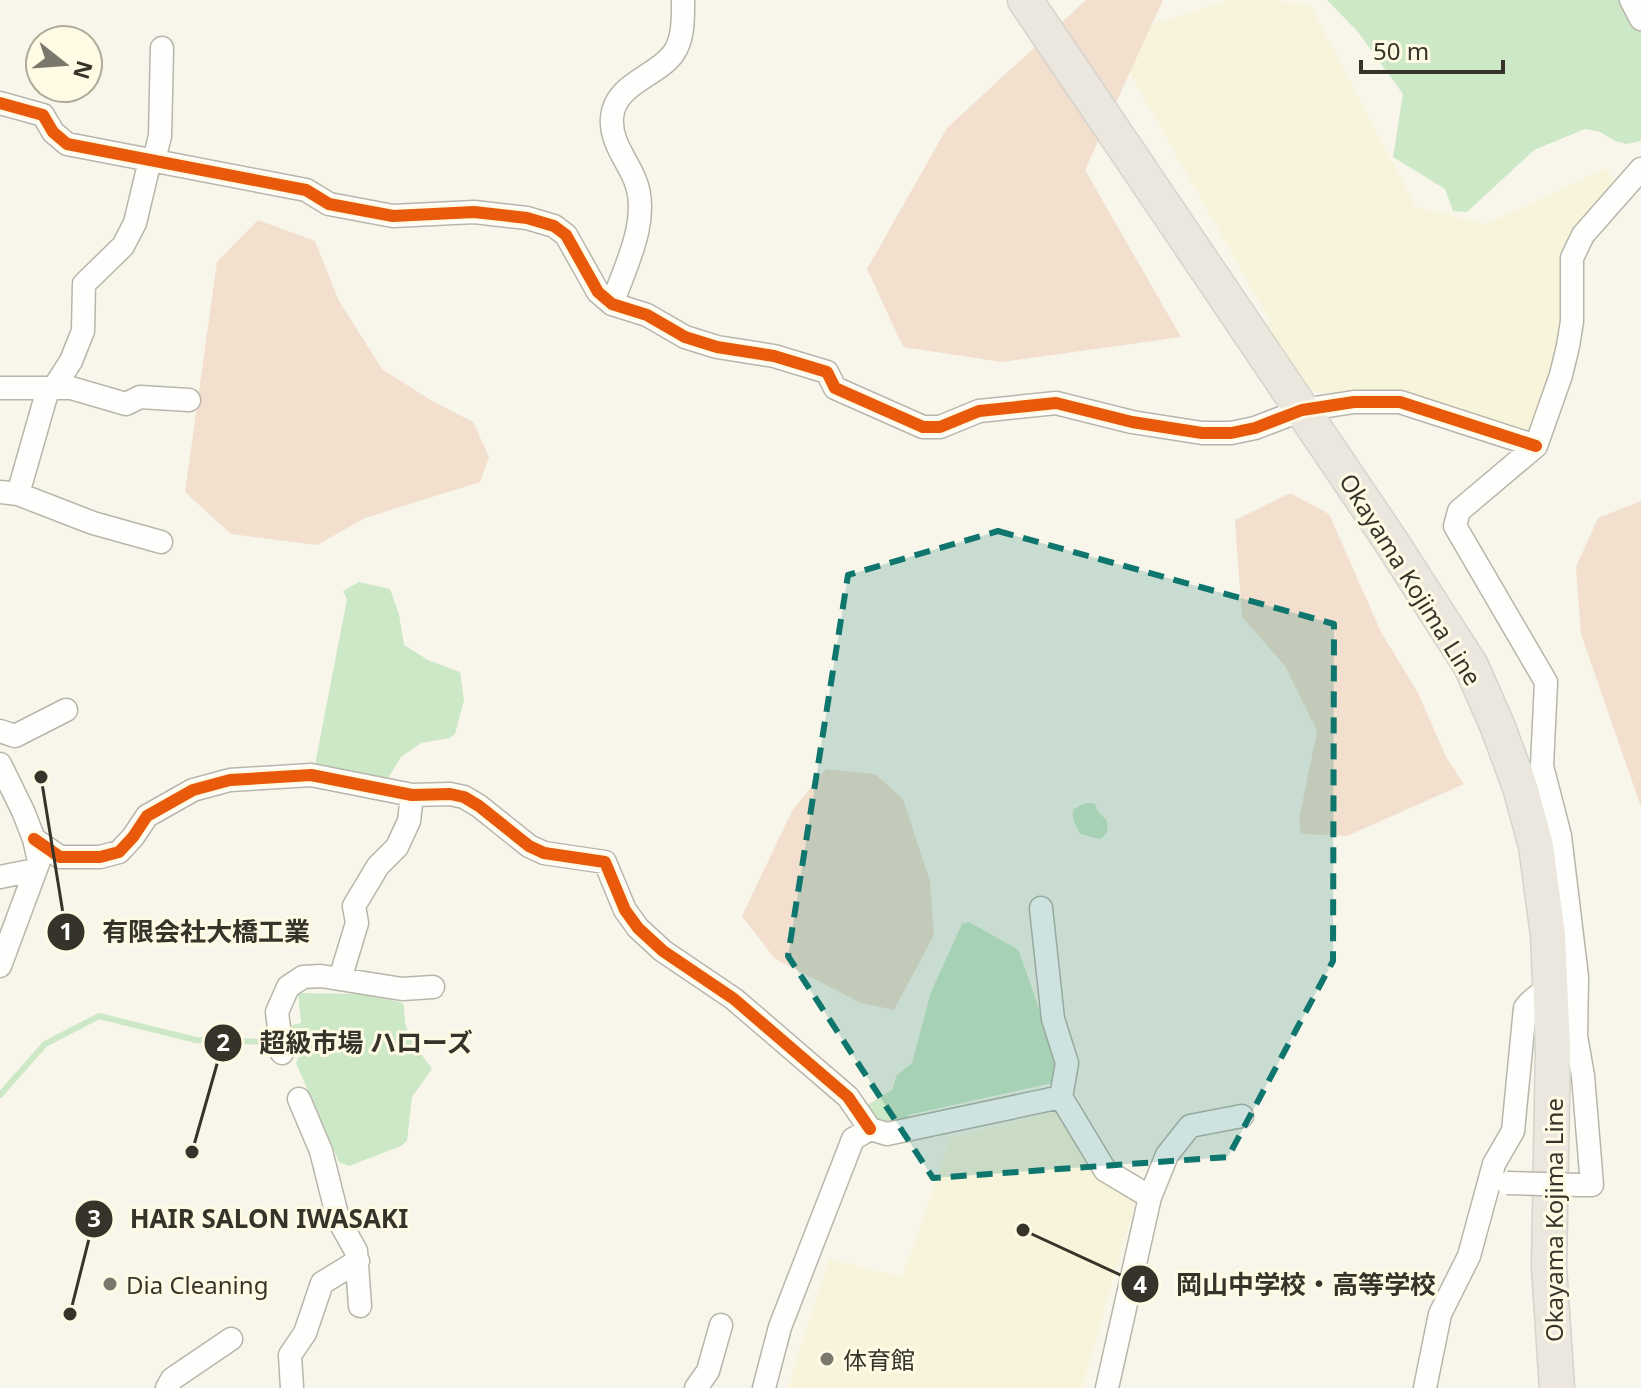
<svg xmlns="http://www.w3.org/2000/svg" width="1641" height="1388" font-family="'Noto Sans','Noto Sans JP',sans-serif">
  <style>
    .built { fill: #f8f4db }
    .green { fill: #f2dfce }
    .water { fill: #cde8c6 }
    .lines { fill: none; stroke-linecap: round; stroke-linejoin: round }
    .stream { stroke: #cde8c6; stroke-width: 6 }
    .minor-casing { stroke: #b8b6ab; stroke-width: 25 }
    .primary-casing { stroke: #d4d3cd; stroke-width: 37 }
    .minor { stroke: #fefefc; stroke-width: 22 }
    .primary { stroke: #ebe7de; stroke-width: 34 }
    .minor-bridge-casing { stroke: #b8b6ab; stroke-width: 25; stroke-linecap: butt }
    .minor-bridge { stroke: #fefefc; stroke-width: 22 }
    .cycleway-casing { stroke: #fefae4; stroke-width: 17 }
    .cycleway { stroke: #e8590c; stroke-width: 12 }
    .marked { fill: #0f766e; fill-opacity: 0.2; stroke: #0f766e; stroke-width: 6; stroke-dasharray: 16 10; stroke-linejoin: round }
    .poi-dot { fill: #7a786d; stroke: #fefae4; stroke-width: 3 }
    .labels { text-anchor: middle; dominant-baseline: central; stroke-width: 6; stroke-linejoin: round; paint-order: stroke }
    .street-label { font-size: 24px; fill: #36342a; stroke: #fefae4 }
    .poi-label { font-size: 24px; fill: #36342a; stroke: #fefae4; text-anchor: start }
    .leader { fill: none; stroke: #36342a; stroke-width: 3 }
    .callout-dot { fill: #36342a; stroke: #fefae4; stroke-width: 3 }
    .mark-label { font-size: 24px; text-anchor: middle; font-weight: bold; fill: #fff }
    .callout-label { font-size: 26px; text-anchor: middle; font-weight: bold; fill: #36342a; stroke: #fefae4; stroke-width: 6; stroke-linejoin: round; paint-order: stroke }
  </style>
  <rect width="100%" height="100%" fill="#f8f6ea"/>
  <path class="built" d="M1231,0H1269L1310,5L1416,207L1486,224L1607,168L1618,187L1593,215L1539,423L1526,436L1336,397L1299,386L1261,329L1271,322L1112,42L1152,24Z
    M1058,1111L1136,1201L1082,1388H788L829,1259L902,1277L951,1138Z"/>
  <path class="green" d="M1086,0H1163L1085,170L1181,337L1002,362L903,347L867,269L947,128Z
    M258,220L315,241L339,301L382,369L432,401L473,422L489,457L480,482L365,518L317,545L231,534L185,492L217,262Z
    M1290,493L1329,514L1381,632L1418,693L1446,757L1464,784L1347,836L1301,834L1299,820L1317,731L1285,666L1242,617L1235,520Z
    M1641,501V807L1581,634L1576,567L1598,518Z
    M826,769L875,774L903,799L930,881L934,935L894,1010L861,1003L775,959L742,916L792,811Z"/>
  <path class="water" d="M1327,0H1624L1641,30V141L1626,144L1615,141L1600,132L1585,129L1534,150L1467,212L1453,211L1445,189L1393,157L1403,94L1358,32Z
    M359,582L390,589L399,614L404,645L428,660L460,672L464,700L455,734L450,738L421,743L401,757L384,785L314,770L347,599L343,591Z
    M1087,803H1095L1097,810L1107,821C1108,828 1108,835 1100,839L1080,834C1072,817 1066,809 1087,803Z
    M969,922L1017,949L1020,954L1058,1064L1052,1083L908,1115V1121L887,1128L871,1124L864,1107L892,1090L897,1075L912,1063L931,992L962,924Z
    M298,993L360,994L400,1002L404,1005L405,1023L411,1040L432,1069L412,1097L407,1141L401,1146L349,1166L339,1162L296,1063L304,1048L302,1035L287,1036L285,1027L301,1023Z"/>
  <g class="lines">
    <path class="stream" d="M0,1095L45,1044L99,1016L196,1040L271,1042V1039"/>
    <g class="minor-casing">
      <path id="minor" d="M1631,0L1641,19
        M0,103L43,115L53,132L67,144L306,190L329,204L393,216L474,212L527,218L554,226L566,235L598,292L612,304L647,315L685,337L717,347L774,356L827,372L835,388L923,427H940L979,411L1056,403L1132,422L1202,433H1231L1255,428L1302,410L1354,402H1400L1536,446
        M154,160L160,136L162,48
        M612,304C625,267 651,219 635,180C627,160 610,141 612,118C614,84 656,77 673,54C684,39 683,17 683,0
        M0,388H71L126,404L140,397L189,400
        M53,389L71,361L83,331L84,284L123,246L135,223L150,160
        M0,492L18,494L93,523L161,542
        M18,494L48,389
        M0,731L15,736L66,710
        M0,764L23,811L34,839L39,861L0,966
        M34,839L60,857H100L119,852L133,837L147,816L193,790L230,780L311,775L412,795L450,794L464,797L479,806L529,846L544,853L605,862L625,910L638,928L663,951L734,999L848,1097L870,1129
        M0,877L35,870
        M1041,908L1053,1019L1067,1063L1061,1097
        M1577,977L1560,836L1542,766L1546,682L1455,526L1459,511L1536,446L1561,375L1568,346L1572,321V258L1583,235L1641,169
        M340,979L357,923L354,906L378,866L397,847L409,821L412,795
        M282,1053L277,1012L288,987L303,977L321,976L402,989L433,987
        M299,1099L321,1151L338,1219L356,1251L360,1306
        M167,1388L172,1379L231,1339
        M292,1388L290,1355L305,1333L322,1283L358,1261
        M696,1388L708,1371L721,1325
        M764,1388L780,1327L853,1139L870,1129L887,1134L1061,1097L1105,1170L1150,1197
        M1107,1388L1150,1197L1167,1155L1190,1126L1242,1116
        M1425,1388L1440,1314L1469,1256L1494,1164L1513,1131L1525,1008C1536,993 1559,982 1577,977L1576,1036L1583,1076L1592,1185H1580"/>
    </g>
    <g class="primary-casing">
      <path id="primary" d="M1025,0L1390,540L1471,666L1497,725L1520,787L1536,846L1548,935L1553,1046L1549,1267L1557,1388"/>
    </g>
    <use href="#minor" class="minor"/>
    <use href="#primary" class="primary"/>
    <g class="minor-bridge-casing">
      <path id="minor-bridge" d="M1507,1183L1580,1185"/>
    </g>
    <use href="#minor-bridge" class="minor-bridge"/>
    <g class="cycleway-casing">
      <path id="cycleway" d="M0,103L43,115L53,132L67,144L306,190L329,204L393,216L474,212L527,218L554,226L566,235L598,292L612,304L647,315L685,337L717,347L774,356L827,372L835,388L923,427H940L979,411L1056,403L1132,422L1202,433H1231L1255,428L1302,410L1354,402H1400L1536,446
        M34,839L60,857H100L119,852L133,837L147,816L193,790L230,780L311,775L412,795L450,794L464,797L479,806L529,846L544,853L605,862L625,910L638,928L663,951L734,999L848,1097L870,1129"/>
    </g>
    <use href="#cycleway" class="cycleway"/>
  </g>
  <path class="marked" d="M998,531L1334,624L1333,961L1228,1157L933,1178L788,956L848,575Z"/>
  <g class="poi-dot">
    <circle cx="110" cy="1284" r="8"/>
    <circle cx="827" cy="1359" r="8"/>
  </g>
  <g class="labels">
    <g class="street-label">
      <text transform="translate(1411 579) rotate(58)">Okayama Kojima Line</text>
      <text transform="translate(1553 1220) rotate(-90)">Okayama Kojima Line</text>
    </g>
    <g class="poi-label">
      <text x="126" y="1284">Dia Cleaning</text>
      <text x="843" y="1359">体育館</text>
    </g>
  </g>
  <path class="leader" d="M41 777L66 932M192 1152L223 1043M70 1314L94 1219M1023 1230L1140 1284"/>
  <g class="callout-dot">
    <circle cx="41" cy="777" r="8"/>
    <circle cx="192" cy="1152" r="8"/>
    <circle cx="70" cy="1314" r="8"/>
    <circle cx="1023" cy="1230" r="8"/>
    <circle cx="66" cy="932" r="20"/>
    <circle cx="223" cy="1043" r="20"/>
    <circle cx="94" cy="1219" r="20"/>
    <circle cx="1140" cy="1284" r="20"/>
  </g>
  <g class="mark-label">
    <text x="66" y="940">1</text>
    <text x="223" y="1051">2</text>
    <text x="94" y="1227">3</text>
    <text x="1140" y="1293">4</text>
  </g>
  <g class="callout-label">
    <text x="206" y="941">有限会社大橋工業</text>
    <text x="366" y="1052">超級市場 ハローズ</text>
    <text x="269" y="1228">HAIR SALON IWASAKI</text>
    <text x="1306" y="1294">岡山中学校・高等学校</text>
  </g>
  <g transform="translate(64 64) rotate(107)"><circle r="38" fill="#fefae4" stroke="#aeab9a" stroke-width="2"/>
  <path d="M0-6L14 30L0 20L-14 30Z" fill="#7a786d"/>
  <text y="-12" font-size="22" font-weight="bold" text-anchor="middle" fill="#36342a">N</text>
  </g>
  <path d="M1361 60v12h142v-12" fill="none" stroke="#36342a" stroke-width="4"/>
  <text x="1373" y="60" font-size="24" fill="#36342a" stroke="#fefae4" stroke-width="6" paint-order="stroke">50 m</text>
</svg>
